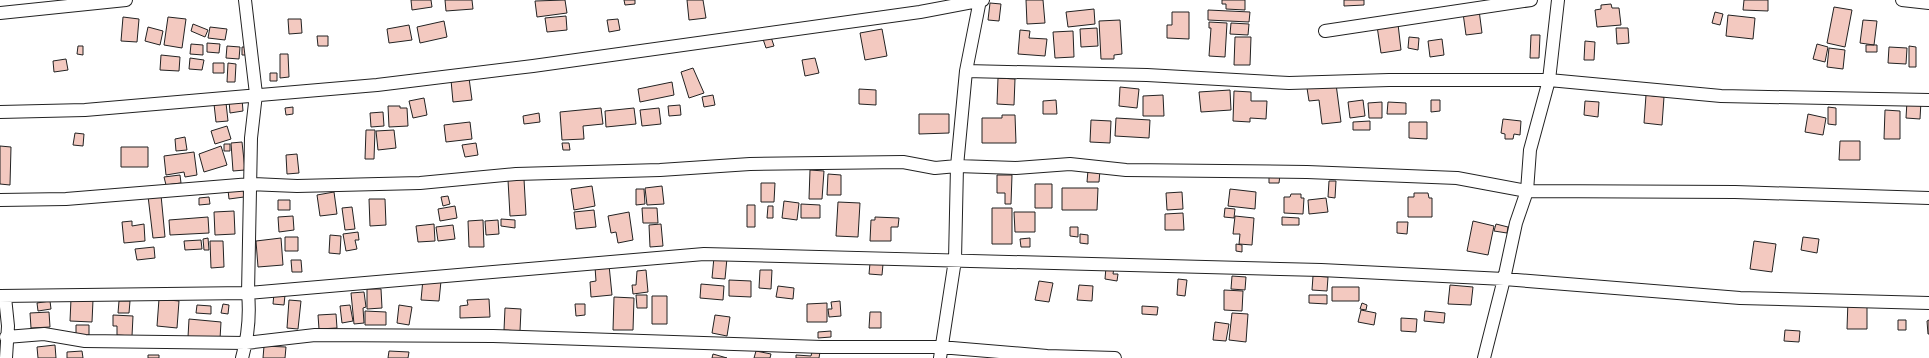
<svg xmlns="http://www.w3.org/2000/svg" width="1929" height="358" font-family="'Public Sans',sans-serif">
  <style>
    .building { fill: #f3c9c0; stroke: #222 }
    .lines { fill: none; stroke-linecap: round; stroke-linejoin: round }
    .street-casing { stroke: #222; stroke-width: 14 }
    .street { stroke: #fff; stroke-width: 12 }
  </style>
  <rect width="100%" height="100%" fill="#fff"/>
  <path class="building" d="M411,0H431L432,7L412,10Z
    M445,0H472L473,9L446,11Z
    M565,0L567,13L537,17L535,1Z
    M624,0H635V4L625,5Z
    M687,0H703L706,18L689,20Z
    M1026,0H1043L1045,23L1027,24Z
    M1222,0H1245V10L1226,9V4H1222Z
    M1344,0H1364V5L1344,6Z
    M1744,0H1768V11L1743,10Z
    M990,3L1001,4L999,21L988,20Z
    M1611,4L1612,8H1619L1621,25L1597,27L1595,10L1601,9V5Z
    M1834,7L1852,10L1845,47L1827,43Z
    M1094,9L1095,24L1068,27L1066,12Z
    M1208,10L1250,12L1249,22L1208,20Z
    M1479,10L1482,33L1466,35L1463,13Z
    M1172,12H1189V39L1167,38V25H1172Z
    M1715,12L1723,14L1720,25L1712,23Z
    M1728,15L1755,18L1753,39L1726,36Z
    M566,16L567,30L547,32L545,18Z
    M123,17L139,19L137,42L121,41Z
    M168,17L186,19L182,48L164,45Z
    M288,19H301L302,33L289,34Z
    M618,19L620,30L609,32L607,20Z
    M1120,20L1122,54L1114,55V59H1101L1099,21Z
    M1863,20L1877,21L1874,45L1860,43Z
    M444,21L447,37L420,43L417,27Z
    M1209,22L1227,23L1225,57L1209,56L1211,28H1209Z
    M1231,23L1249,24L1248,35L1230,34Z
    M193,24L208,30L205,37L191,31Z
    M1398,24L1401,50L1381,53L1377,26Z
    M409,25L412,40L389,43L387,29Z
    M148,27L163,31L160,45L145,41Z
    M210,27L227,29L225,40L208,38Z
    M1097,28L1098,46L1081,47L1080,29Z
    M1616,28H1628L1629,43L1617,44Z
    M882,29L887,56L865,60L860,33Z
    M1020,30L1030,31L1029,38L1047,39L1045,56L1018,54Z
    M1073,31L1074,57L1055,58L1053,32Z
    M1531,35H1540L1539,58H1530Z
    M317,36H328V46H318Z
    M771,37L774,46L766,48L763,39Z
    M1235,37H1251L1250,65H1234Z
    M1409,37L1419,38L1418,50L1408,48Z
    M1442,39L1444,55L1430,57L1428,41Z
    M1585,41L1595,42L1594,60H1584Z
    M207,43L220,44L219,53L207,52Z
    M191,44L203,45V55L190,54Z
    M1817,44L1828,47L1825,62L1813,59Z
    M1866,45H1877V52H1866Z
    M78,46H83V55L77,54Z
    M227,46L240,47L239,59L226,58Z
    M1909,46L1916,47V67H1909Z
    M242,47H249V55H242Z
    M1889,47L1907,48L1906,64L1888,63Z
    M1829,48L1845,50L1843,69L1827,67Z
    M280,54H288L289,77L280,78Z
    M161,55L180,57L179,71L160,70Z
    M190,58L204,60L202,70L189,69Z
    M815,58L819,73L805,76L802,60Z
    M66,59L68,70L54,72L53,61Z
    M213,63H224V73H213Z
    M228,63L236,64L235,82H227Z
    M693,68L704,93L689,98L681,72Z
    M270,73H277V81H270Z
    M469,78L472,100L453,102L451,80Z
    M998,78L1015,79L1014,105L997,104Z
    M672,82L674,95L640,102L638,89Z
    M1336,84L1341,122L1322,124L1319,100L1309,101L1307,88Z
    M1120,87L1139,89L1137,108L1119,106Z
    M859,89L876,90V105L859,104Z
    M1230,90L1231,110L1201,112L1199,92Z
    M1234,91L1251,92V101H1267L1266,119L1250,118V122L1233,121Z
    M713,95L715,105L704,107L702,97Z
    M1163,95L1164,116H1143V96Z
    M1646,95L1664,97L1662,125L1644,123Z
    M424,98L427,115L413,118L409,101Z
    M242,99L243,111L230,113L229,100Z
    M1056,100L1057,114H1043V101Z
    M1363,100L1365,116L1350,118L1348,102Z
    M1431,100H1440V111L1431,112Z
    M1585,101L1599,102L1598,117L1584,115Z
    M1907,101H1921L1920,119L1906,118Z
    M1382,102V118H1369L1368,103Z
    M1388,102L1406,103V114H1387Z
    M226,103L228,121L216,122L214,104Z
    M680,105L681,115L669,116L668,106Z
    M388,106H400V108H407L408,126L389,127Z
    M293,107V114L286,115L285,108Z
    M1828,107L1836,108V125L1828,124Z
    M601,108L603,124L583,126L584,139L562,140L560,112Z
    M634,108L636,124L606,127L605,111Z
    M659,108L661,124L642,126L640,110Z
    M1885,110L1900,111V139H1884Z
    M383,112L384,126L371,127L370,113Z
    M539,113L540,122L524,124L523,116Z
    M919,114H949V133L919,134Z
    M1808,114L1826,118L1823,135L1805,132Z
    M1002,115H1015L1016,143H982V118H1002Z
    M1116,118L1150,120L1149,138L1115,136Z
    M1503,119L1521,121L1520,135L1514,134L1513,139H1505V134L1501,133Z
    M1091,120L1111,121L1110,143L1090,142Z
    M1370,121V130H1353V122Z
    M470,122L472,139L446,142L444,125Z
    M1409,122H1427V139L1409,138Z
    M227,126L231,139L215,144L211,131Z
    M366,130H375L374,159H365Z
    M394,130L396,148L378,150L376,131Z
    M75,133L84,134L83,146L73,145Z
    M185,137L187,150L176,151L175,139Z
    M1840,141H1860V160H1839Z
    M242,142L245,170L233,171L231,143Z
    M476,143L478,155L465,157L462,145Z
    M562,143H569L570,150H563Z
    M224,144H230V151H224Z
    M0,146L11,147L10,185L0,184Z
    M221,146L227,165L204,172L199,154Z
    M121,147H148V167H121Z
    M194,152L197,175L185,177L184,172L166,175L164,156Z
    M297,154L299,173L287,174L286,155Z
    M810,170L824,171L822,199H809Z
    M1088,170H1100L1099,182H1087Z
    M828,174L841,175V195H827Z
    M180,175L181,183L166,185L164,177Z
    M997,175H1012L1011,204H1005V193H997Z
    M1269,175H1280L1279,183H1269Z
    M524,179L526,215L510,216L508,180Z
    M1329,181H1336L1335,198L1328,197Z
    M761,183H775L774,202H761Z
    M1035,184H1052V208H1035Z
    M592,186L595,206L574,210L571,189Z
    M662,186L664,204L647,205L645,188Z
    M1062,188H1098L1097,210H1062Z
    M243,189L244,197L229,199L228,190Z
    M636,189H644L645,204L636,205Z
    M1230,189L1256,192L1255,209L1228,206Z
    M334,192L337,214L320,216L317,195Z
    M1182,192L1183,209L1167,210L1166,193Z
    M1414,193H1428L1429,198H1432V217H1408V197H1414Z
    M1291,194H1301V198H1304L1303,214L1284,213V197H1290Z
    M161,195L165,237L153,238L148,196Z
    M448,196L450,204L443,206L441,197Z
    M209,197L210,204L199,205V198Z
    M1326,198L1328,212L1309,214L1308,200Z
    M369,199H385L386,225L370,226Z
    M278,200H290V210H278Z
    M784,201L799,203L797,220L782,218Z
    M838,202L860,203L858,237L836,236Z
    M801,204L820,205V218H801Z
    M747,205H755V227H747Z
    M455,206L457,218L440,221L438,209Z
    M768,206H773V218H767Z
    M352,207L355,229L345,230L342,208Z
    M642,208H657L658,223H643Z
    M992,208H1012V244H992Z
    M1225,208L1235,209L1234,218L1224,217Z
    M594,210L596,227L576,229L574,212Z
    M234,211L235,234L215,235L214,212Z
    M629,212L633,240L618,243L616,232L611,233L608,216Z
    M1014,212H1035V232H1015Z
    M1183,213L1184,230H1165V214Z
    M293,216L294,230L279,232L278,217Z
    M1235,216L1254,218L1252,245L1239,244L1240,234H1233Z
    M208,217L209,233L170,235L169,220Z
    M875,217L899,218L898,227H891V241H870L871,220H875Z
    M1282,217L1299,218V225H1282Z
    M501,219L515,220V228L501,226Z
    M483,220L484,247H469L468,221Z
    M498,220L499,234L486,235L485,221Z
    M132,221V226L144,224L145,241L124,243L122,222Z
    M1473,221L1494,226L1488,255L1467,251Z
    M1397,222H1408L1407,234L1397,233Z
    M434,224L435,241L418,242L416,226Z
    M661,224L663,246L650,247L649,225Z
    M1496,224L1508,227L1507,233L1494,231Z
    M453,225L455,239L438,241L436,227Z
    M1070,227H1078V237L1070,236Z
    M358,232L359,240H355L357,249L346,251L343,234Z
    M1080,234L1088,235V244L1080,243Z
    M330,235L341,236L340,254L329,253Z
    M285,237H298V251H285Z
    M1803,237L1819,239L1817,253L1801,250Z
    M208,238L209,250H204L203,239Z
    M281,238L283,265L258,267L256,241Z
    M1030,238V247H1021L1020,239Z
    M201,240L202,249L185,250L184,241Z
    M210,241H223L224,267L211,268Z
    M1754,241L1776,244L1772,272L1750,269Z
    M1236,244L1242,245V252L1236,251Z
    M154,247L155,258L137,260L135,249Z
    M714,257L727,258L725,279L712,278Z
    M291,260H301L302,272H292Z
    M870,263L883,264L882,275L869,274Z
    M609,265L612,295L591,297L590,282L596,281L595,267Z
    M1106,267L1114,268L1113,274H1118L1117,281L1105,279Z
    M646,270L648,292L633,294L632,285H636L637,271Z
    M760,270H772L771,289L759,288Z
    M1232,276L1246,277L1245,290L1231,289Z
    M1313,276L1328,277L1327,291L1312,290Z
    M423,279L441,281L439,301L421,300Z
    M1178,279L1187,280L1185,296L1177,295Z
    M729,280L751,281V297L729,296Z
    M1039,281L1053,283L1049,302L1035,300Z
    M701,284L724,286L723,300L700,298Z
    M1079,285L1093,286L1092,301L1077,300Z
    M1450,285L1473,287L1471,305L1448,304Z
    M778,286L794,288L793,299L776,297Z
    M1332,287H1359V301H1332Z
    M367,289H381L382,308L367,309Z
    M1224,290L1243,291L1242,311L1224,310Z
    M364,292L366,307L363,308L364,323L354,324L351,293Z
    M274,293L285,295L284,305L273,304Z
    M636,295H647V308H637Z
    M1309,295H1327V304L1309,303Z
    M652,296H667V324H652Z
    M614,297L634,298L633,330H613Z
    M71,299L93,300L92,322L70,321Z
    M159,299L179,301L177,328L157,326Z
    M489,299L490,317L460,318V306L468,305L467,300Z
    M289,300L301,301L298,329L287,328Z
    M1848,300L1867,301V329H1847Z
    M50,301L51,309L38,311L37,303Z
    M119,301H130L129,313H118Z
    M840,301L841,316L829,317L828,309H832L831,302Z
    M827,303V322H807V304Z
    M1362,303L1367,305L1366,310L1360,309Z
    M223,304L229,305L228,314L221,313Z
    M575,304H585V315L576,316Z
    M197,305L211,306V314L196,313Z
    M350,305L353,321L342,323L340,306Z
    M399,305L412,307L409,325L397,323Z
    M1142,306L1158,307L1157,315L1142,314Z
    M505,308L521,309L520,331L504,330Z
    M1361,310L1376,313L1374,325L1358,322Z
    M365,311L386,312V325H365Z
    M1425,311L1445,313L1444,323L1424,321Z
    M49,312L50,327L31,328L30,313Z
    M870,312H881V328H869Z
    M1232,313L1248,314L1246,342L1229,340Z
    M336,314L337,328L319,329L318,315Z
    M113,315L133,316L132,336L117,335V326H113Z
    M715,315L730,317L727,336L712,333Z
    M1401,318L1417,319L1416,332L1401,331Z
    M189,319L221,322L220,339L188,337Z
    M1898,320H1906V330H1898Z
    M1929,320V334H1928L1927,321Z
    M1215,322L1229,324L1226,341L1213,340Z
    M76,325H89V335H76Z
    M1785,330L1800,331L1799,342L1784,341Z
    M831,331V337L818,338V332Z
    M55,345L56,358H38L37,347Z
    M264,346L286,347L285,358H263Z
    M82,351L83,358H67V352Z
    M389,351L409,352L408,358H388Z
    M756,351L771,354L770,358H754Z
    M812,352H820L819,358H796V355L811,356Z
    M713,354L727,358H712Z
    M148,355H159V358H148Z"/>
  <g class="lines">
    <g class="street-casing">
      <path id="street" d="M1902,0L1929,3
        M0,13L126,0
        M1325,31L1531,0
        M966,71L1147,75L1289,83L1389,80H1549L1721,96L1929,100
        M0,112L85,110L377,85L533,66L920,12L983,0
        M0,200L66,199L251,184L297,186L420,183L516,174L660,170L750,164L903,162L935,168L957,166L1016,168L1070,164L1126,170L1307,172L1457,178L1527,191L1735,192L1929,198
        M0,296L248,293L704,254L1321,270L1504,279L1740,298L1929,303
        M5,297L8,326L6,358
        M6,337L44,334L85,341L246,343L315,335L493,336L822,347H940L1047,356L1115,358
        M242,358C248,337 250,314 248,293L251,138L256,94L245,0
        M940,358L955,260L957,166L966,71L980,0
        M1484,358L1504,279L1516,223L1527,191L1530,150L1549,80L1558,0"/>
    </g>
    <use href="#street" class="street"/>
  </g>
</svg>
